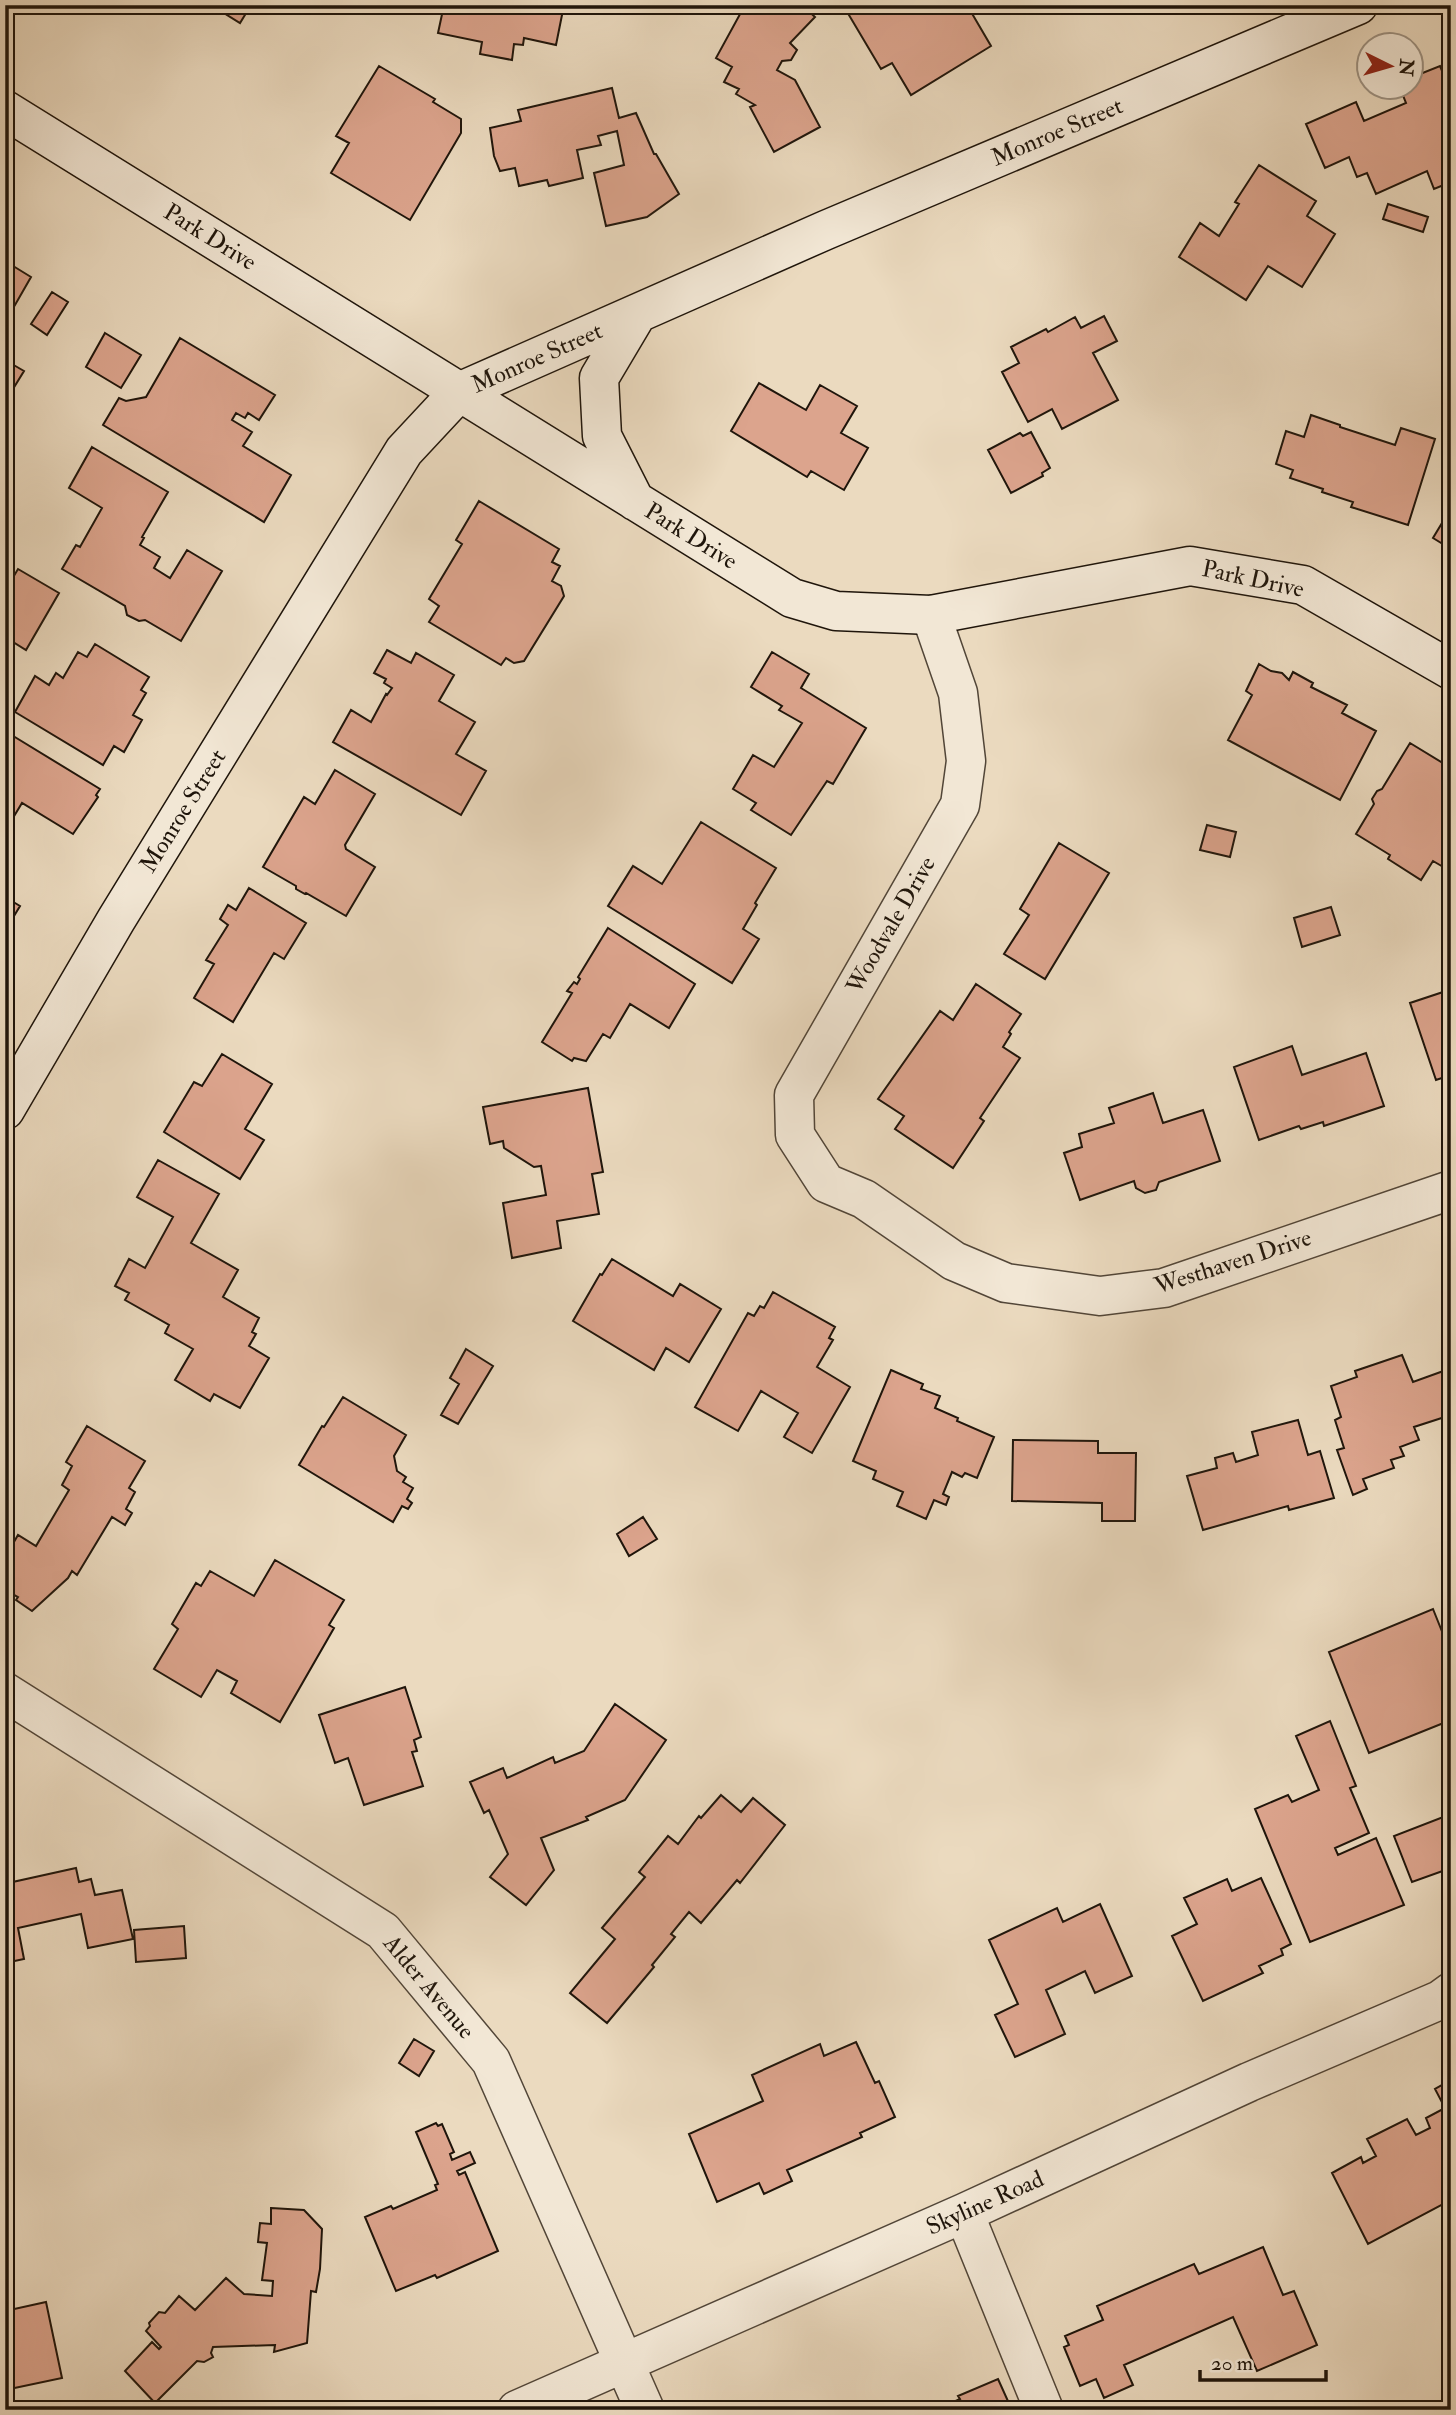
<svg xmlns="http://www.w3.org/2000/svg" width="1456" height="2415" font-family="'IM FELL Double Pica',serif">
  <style>
    .building { fill: #dca48d; stroke: #1f150b; stroke-width: 2 }
    .lines { fill: none; stroke-linecap: round; stroke-linejoin: round }
    .street-casing { stroke: #524638; stroke-width: 41 }
    .secondary-casing { stroke: #1f150b; stroke-width: 41 }
    .street { stroke: #f2e7d5; stroke-width: 38 }
    .secondary { stroke: #f2e7d5; stroke-width: 38 }
    .labels { text-anchor: middle; dominant-baseline: central; stroke-width: 5; stroke-linejoin: round; paint-order: stroke }
    .street-label { font-size: 24px; fill: #1f150b; stroke: #f2e7d5 }
  </style>
  <rect width="100%" height="100%" fill="#ebdabf"/>
  <filter id="stains"><feTurbulence type="fractalNoise" baseFrequency=".00286" numOctaves="4"/><feColorMatrix values="0 0 0 0 .2 0 0 0 0 .09 0 0 0 0 .02 0 0 0 .5 -.17"/></filter>
  <radialGradient id="worn" r=".72"><stop offset=".6" stop-color="#630" stop-opacity="0"/><stop offset="1" stop-color="#630" stop-opacity=".3"/></radialGradient>
  <path class="building" d="M211,5H251L240,23Z
    M444,5H564L556,45L524,38L523,45L514,44L512,60L480,54L482,42L438,33Z
    M745,5H802L815,17L790,43L797,50L791,60L782,61L777,70L795,80L820,127L774,152L750,107L755,105L736,94L739,89L724,82L732,67L716,58Z
    M843,5H967L991,46L911,95L892,63L881,69Z
    M379,66L435,99L433,102L461,119V133L410,220L331,173L349,143L336,136Z
    M1440,66L1451,92V182L1434,189L1427,171L1376,194L1367,173L1357,177L1349,157L1325,168L1306,124L1356,102L1364,121L1406,103L1400,88H1410V78Z
    M612,88L619,118L636,113L654,154H656L679,194L647,217L606,226L594,173L624,165L617,131L598,136L601,145L577,150L583,178L549,186L547,180L519,186L515,168L500,171L494,156L490,128L521,121L518,110Z
    M1259,165L1316,201L1307,216L1335,234L1302,287L1268,266L1246,300L1179,257L1200,223L1219,236L1239,204L1235,202Z
    M1388,204L1428,217L1423,232L1383,219Z
    M5,261L31,277L11,312L5,309Z
    M52,292L68,302L47,335L31,324Z
    M1104,316L1117,341L1093,353L1118,400L1062,429L1052,409L1028,422L1002,372L1019,363L1011,347L1046,329L1048,332L1075,317L1081,328Z
    M105,333L141,355L121,388L86,367Z
    M180,338L275,395L259,420L248,413L245,418L236,413L232,420L252,432L243,446L291,475L264,522L103,425L119,398L126,401L146,397Z
    M5,360L24,371L5,402Z
    M759,383L806,410L820,385L857,406L841,433L868,448L844,490L811,471L807,477L731,431Z
    M1311,415L1340,425V427L1395,445L1401,428L1435,439L1408,525L1351,507L1353,502L1322,492L1323,489L1290,478L1293,470L1276,464L1286,431L1304,437Z
    M1031,432L1050,468L1042,473L1043,476L1011,493L988,450L1020,433L1023,436Z
    M92,447L168,492L142,537L144,538L140,545L160,557L154,568L170,578L187,550L222,571L181,641L145,620L139,621L127,615L125,606L62,569L76,545L80,547L102,508L69,488Z
    M479,501L559,549L552,562L560,566L552,581L561,586L564,596L524,661L514,663L506,658L501,665L429,622L439,606L429,599L462,544L456,540Z
    M1451,508V549L1433,538Z
    M18,569L59,593L26,650L5,637V591Z
    M95,644L149,677L141,690L146,693L133,715L142,720L124,752L114,746L103,765L15,712L35,676L49,685L56,673L63,678L78,652L87,657Z
    M387,650L411,663L416,653L454,675L439,701L475,722L456,754L486,771L461,815L333,742L351,710L371,722L386,694L387,695L392,688L384,683L386,679L374,673Z
    M772,652L809,674L801,688L866,728L833,784L827,781L791,835L751,810L756,803L733,789L753,755L774,767L802,723L779,710L782,706L751,687Z
    M1259,664L1271,671L1282,673L1289,680L1293,672L1313,683L1311,687L1347,705L1342,713L1376,731L1340,800L1228,740L1252,695L1246,691Z
    M5,731L100,789L96,795L98,797L73,834L22,803L10,823L5,820Z
    M1410,743L1451,768V868L1447,865L1445,868L1433,861L1421,880L1388,859L1390,855L1356,834L1374,804L1372,799L1377,791L1382,789Z
    M335,770L375,794L345,845L346,849L375,867L346,916L306,893L305,894L296,889V886L263,867L304,797L315,804Z
    M701,822L776,868L755,903L757,905L743,929L759,939L732,983L608,906L633,866L662,884Z
    M1207,825L1236,832L1230,857L1200,850Z
    M1059,843L1109,873L1045,979L1004,954L1029,915L1020,909Z
    M249,888L306,923L284,959L274,953L233,1022L194,998L214,964L206,960L228,925L220,919L228,905L236,910Z
    M5,897L20,906L5,931Z
    M1331,907L1340,935L1302,947L1294,918Z
    M608,928L695,984L669,1028L630,1004L610,1038L603,1034L586,1061L574,1058L572,1061L542,1042L572,993L567,991L574,982L577,984L580,979L578,977Z
    M976,984L1021,1014L1009,1032L1011,1034L1003,1047L1020,1058L980,1118L984,1121L953,1168L895,1129L904,1116L878,1099L940,1011L953,1020Z
    M1451,985V1075L1436,1080L1410,1003L1446,991L1445,987Z
    M1292,1046L1302,1075L1366,1053L1384,1106L1324,1126L1323,1122L1301,1129L1299,1126L1259,1140L1234,1067Z
    M222,1054L272,1084L245,1129L264,1140L240,1179L164,1132L194,1082L202,1086Z
    M588,1088L603,1172L592,1174L599,1214L557,1221L561,1248L512,1258L503,1203L546,1195L541,1166L534,1167L504,1148L503,1141L490,1144L483,1107Z
    M1153,1093L1163,1123L1203,1110L1220,1161L1159,1182L1156,1190L1145,1193L1136,1188L1134,1181L1080,1200L1064,1153L1082,1147L1079,1134L1114,1123L1109,1108Z
    M158,1160L219,1194L191,1243L238,1270L223,1297L259,1318L252,1332L256,1334L249,1346L269,1358L240,1408L214,1394L210,1401L175,1380L193,1349L165,1333L169,1325L125,1300L129,1293L115,1286L129,1259L145,1268L173,1217L137,1197Z
    M612,1259L673,1296L680,1284L721,1309L689,1362L666,1348L654,1370L573,1321L600,1274L602,1275Z
    M773,1292L835,1327L829,1338L833,1340L817,1367L850,1387L812,1453L784,1437L798,1413L761,1391L738,1431L695,1407L748,1313L754,1316L760,1306L764,1308Z
    M466,1349L493,1366L458,1424L441,1415L459,1384L450,1378Z
    M1402,1355L1413,1382L1449,1369L1451,1415L1414,1427L1419,1440L1400,1447L1404,1456L1391,1460L1394,1468L1363,1479L1367,1489L1353,1495L1337,1450L1344,1448L1335,1420L1341,1417L1331,1386L1357,1377L1355,1371Z
    M891,1370L923,1384L921,1389L940,1396L935,1408L958,1418L957,1421L994,1437L977,1478L965,1473L962,1477L952,1472L943,1494L949,1497L946,1505L934,1500L926,1519L897,1506L903,1492L873,1479L876,1471L853,1461Z
    M343,1397L406,1435L394,1456L397,1471L406,1477L403,1482L413,1488L407,1499L412,1503L408,1509L402,1506L393,1522L299,1465L322,1426L324,1427Z
    M1298,1420L1308,1455L1320,1451L1334,1498L1289,1510L1288,1506L1203,1530L1187,1476L1217,1468L1215,1458L1233,1453L1236,1462L1258,1455L1252,1432Z
    M87,1426L145,1461L129,1488L135,1492L126,1509L132,1513L125,1525L112,1517L77,1575L72,1571L68,1578L32,1611L16,1600L18,1597L5,1590V1543L11,1547L18,1535L36,1546L69,1490L62,1485L72,1466L66,1462Z
    M1013,1440L1098,1441V1453H1136L1135,1521H1102V1503L1012,1501Z
    M643,1517L657,1539L629,1556L617,1534Z
    M275,1560L344,1600L329,1625L334,1628L280,1722L231,1693L237,1681L217,1670L201,1697L154,1669L178,1629L172,1624L196,1583L201,1586L210,1571L254,1596Z
    M1433,1609L1451,1654V1720L1369,1753L1329,1652Z
    M405,1687L421,1737L414,1740L417,1751L412,1752L423,1786L364,1805L348,1758L335,1763L319,1715Z
    M615,1704L666,1740L625,1800L586,1817L588,1820L541,1838L554,1870L526,1905L490,1877L508,1854L489,1810L484,1813L470,1782L503,1768L507,1778L553,1757L555,1763L584,1751Z
    M1330,1721L1356,1786L1350,1788L1369,1833L1335,1848L1338,1855L1376,1838L1404,1905L1310,1942L1255,1809L1288,1795L1292,1802L1319,1790L1296,1736Z
    M721,1795L741,1812L753,1798L785,1825L740,1883L737,1880L701,1923L689,1912L671,1934L675,1937L652,1965L654,1967L607,2023L570,1993L615,1939L602,1928L645,1877L639,1872L668,1836L678,1844L699,1816L701,1818Z
    M1451,1814V1868L1412,1882L1394,1836Z
    M76,1868L79,1882L91,1879L95,1895L122,1890L133,1939L88,1948L81,1914L18,1928L24,1959L5,1963V1870L8,1883Z
    M1261,1878L1291,1944L1281,1949L1283,1955L1259,1966L1263,1973L1203,2001L1172,1936L1197,1924L1184,1898L1227,1879L1232,1891Z
    M1100,1904L1132,1976L1095,1993L1085,1971L1046,1990L1065,2034L1015,2057L995,2015L1018,2004L989,1940L1057,1908L1063,1922Z
    M184,1926L186,1958L136,1962L134,1930Z
    M414,2039L434,2051L419,2076L399,2063Z
    M856,2042L875,2083L879,2081L895,2117L860,2133L862,2137L787,2170L792,2181L764,2194L759,2183L717,2202L689,2134L763,2101L752,2075L820,2044L824,2056Z
    M1451,2080V2200L1368,2244L1332,2173L1361,2157L1363,2163L1376,2156L1367,2139L1407,2119L1416,2135L1430,2128L1426,2118L1445,2108L1435,2089Z
    M436,2123L438,2126L442,2124L454,2152L450,2154L452,2160L470,2152L475,2163L457,2171L459,2175L465,2172L498,2251L437,2278L435,2275L396,2291L365,2217L391,2206L393,2209L437,2190L435,2185L438,2184L416,2132Z
    M271,2208L304,2210L322,2229L320,2269L316,2292L311,2291L307,2343L274,2352L275,2345L213,2347L211,2353L213,2357L204,2362L197,2361L155,2403L125,2371L152,2342L159,2349L161,2347L146,2331L150,2326L149,2323L159,2312L165,2313L179,2296L195,2310L226,2278L244,2294L272,2296L273,2281L262,2280L267,2243L258,2242L260,2223L271,2224Z
    M1263,2247L1283,2295L1294,2291L1317,2345L1257,2371L1233,2317L1124,2365L1133,2385L1104,2398L1096,2379L1080,2386L1064,2347L1069,2345L1065,2336L1103,2320L1097,2306L1194,2264L1199,2274Z
    M46,2302L62,2378L5,2390V2311Z
    M998,2379L1012,2410H936L960,2399L958,2396Z"/>
  <g class="lines">
    <g class="street-casing">
      <path id="street" d="M931,615L958,693L966,761L960,805L794,1095L795,1135L826,1183L864,1199L954,1261L1006,1283L1100,1296L1164,1288L1451,1190
        M5,1692L383,1931L491,2061L645,2410
        M964,2213L1044,2410
        M517,2410L964,2213L1249,2082L1440,2000L1451,1992"/>
    </g>
    <g class="secondary-casing">
      <path id="secondary" d="M5,110L792,598L836,611L931,615L1190,566L1303,585L1451,670
        M635,501L602,436L599,378L637,314
        M5,1110L116,920L404,451L459,392L826,230L1358,5"/>
    </g>
    <use href="#street" class="street"/>
    <use href="#secondary" class="secondary"/>
  </g>
  <g class="labels">
    <g class="street-label">
      <text transform="translate(1057 132) rotate(-23)">Monroe Street</text>
      <text transform="translate(210 237) rotate(32)">Park Drive</text>
      <text transform="translate(537 358) rotate(-24)">Monroe Street</text>
      <text transform="translate(691 536) rotate(32)">Park Drive</text>
      <text transform="translate(1253 579) rotate(12)">Park Drive</text>
      <text transform="translate(183 811) rotate(-58)">Monroe Street</text>
      <text transform="translate(891 925) rotate(-60)">Woodvale Drive</text>
      <text transform="translate(1233 1262) rotate(-18)">Westhaven Drive</text>
      <text transform="translate(429 1987) rotate(50)">Alder Avenue</text>
      <text transform="translate(985 2203) rotate(-24)">Skyline Road</text>
    </g>
  </g>
  <rect width="1456" height="2415" fill="none" stroke="#ebdabf" stroke-width="28"/>
  <rect x="7" y="7" width="1442" height="2401" fill="none" stroke="#1f150b" stroke-width="3.5"/>
  <rect x="14" y="14" width="1428" height="2387" fill="none" stroke="#1f150b" stroke-width="2"/>
  <g transform="translate(1390 66) rotate(95)"><circle r="33" fill="#f2e7d5" stroke="#9e9384" stroke-width="2"/>
  <path d="M0-5L12 26L0 18L-12 26Z" fill="#8f2418"/>
  <text y="-10" font-size="19" font-weight="bold" text-anchor="middle" fill="#1f150b">N</text>
  </g>
  <path d="M1200 2370v10h126v-10" fill="none" stroke="#1f150b" stroke-width="3.5"/>
  <text x="1211" y="2370" font-size="21" fill="#1f150b" stroke="#f2e7d5" stroke-width="5" paint-order="stroke">20 m</text>
  <rect width="100%" height="100%" filter="url(#stains)"/>
  <rect width="100%" height="100%" fill="url(#worn)"/>
</svg>
